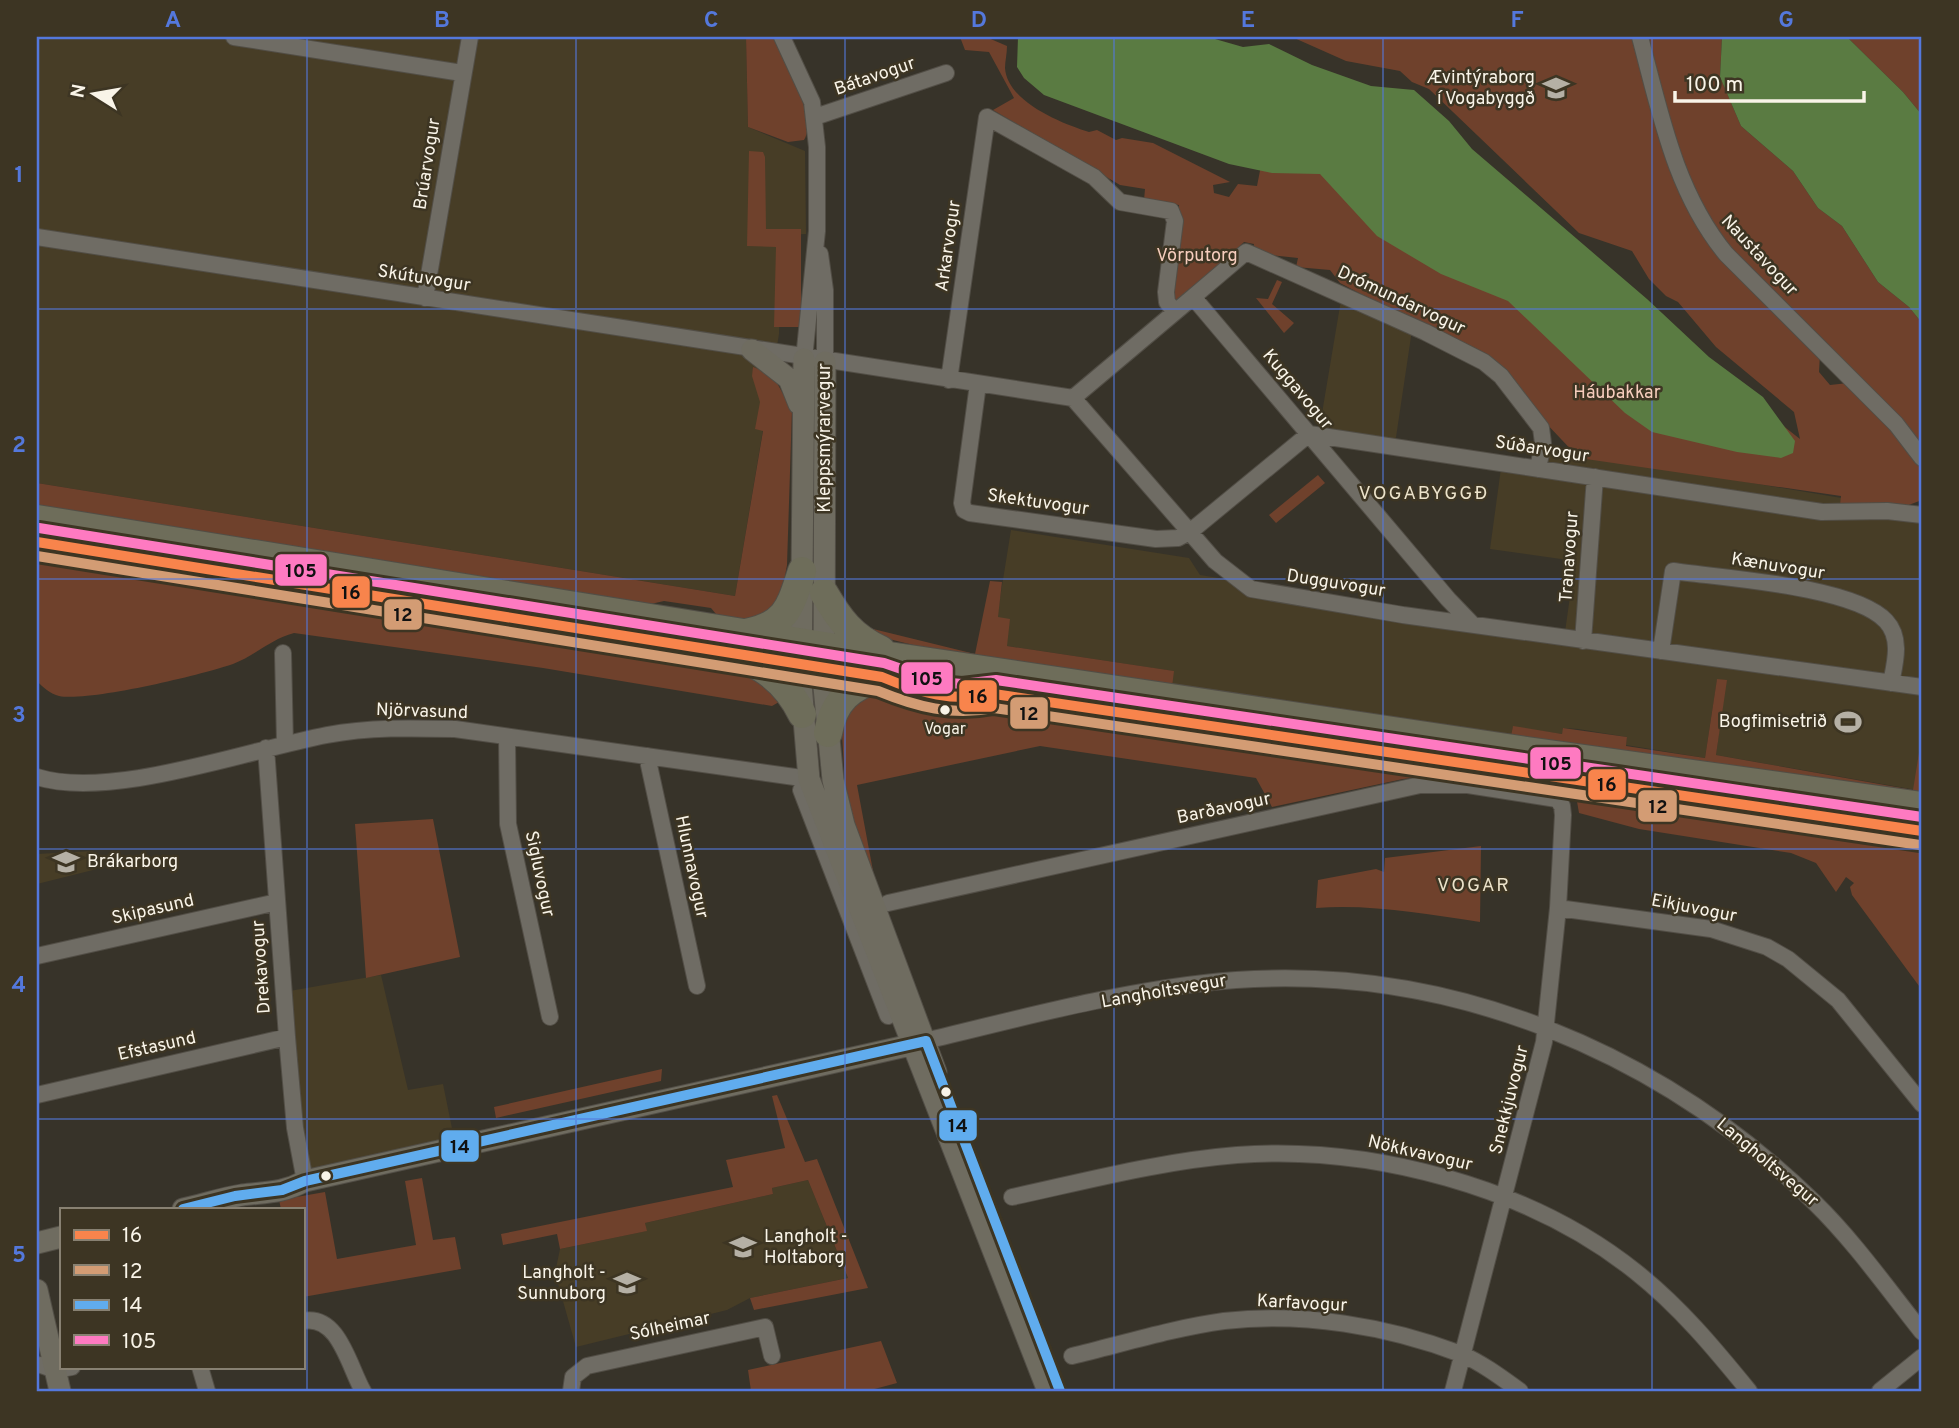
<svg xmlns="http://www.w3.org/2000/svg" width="1959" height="1428" font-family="Overpass,sans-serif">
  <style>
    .built { fill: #473d26 }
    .green { fill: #6f412c }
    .water { fill: #5a7b42 }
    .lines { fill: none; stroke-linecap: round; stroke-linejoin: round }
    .street-casing { stroke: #524e46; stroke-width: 18 }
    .secondary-casing { stroke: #524e46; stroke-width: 23 }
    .highway-casing { stroke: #524e46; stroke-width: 30 }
    .street { stroke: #6f6c64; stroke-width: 16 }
    .secondary { stroke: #6f6c60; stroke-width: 21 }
    .highway { stroke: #6e6d5a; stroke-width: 28 }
    .bus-1-casing { stroke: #3d3523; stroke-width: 16 }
    .bus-2-casing { stroke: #3d3523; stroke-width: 16 }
    .bus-3-casing { stroke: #3d3523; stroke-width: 16 }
    .bus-4-casing { stroke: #3d3523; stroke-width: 16 }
    .bus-1 { stroke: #f8844c; stroke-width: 10 }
    .bus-2 { stroke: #d39c74; stroke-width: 10 }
    .bus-3 { stroke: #60acee; stroke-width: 10 }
    .bus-4 { stroke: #fe7ac1; stroke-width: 10 }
    .grid { fill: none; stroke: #5478dc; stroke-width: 2; stroke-opacity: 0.55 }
    .bus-dot { fill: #f9f4e8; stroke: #3d3523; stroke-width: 2.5 }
    .labels { text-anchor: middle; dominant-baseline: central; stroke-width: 5; stroke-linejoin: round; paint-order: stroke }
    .bus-label { font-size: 16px; fill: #f9f4e8; stroke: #3d3523 }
    .street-label { font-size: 18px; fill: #f9f4e8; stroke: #3d3523 }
    .poi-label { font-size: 18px; fill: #f9f4e8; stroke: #3d3523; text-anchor: end }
    .park-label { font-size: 18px; fill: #f6cdbd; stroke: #3d3523 }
    .neighbourhood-label { font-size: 19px; letter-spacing: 2px; fill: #ece3cb; stroke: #3d3523 }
    .line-badge { stroke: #3d3523; stroke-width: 2.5 }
    .pale-badge-label { font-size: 19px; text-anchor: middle; font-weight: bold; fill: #111 }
    .neatline { fill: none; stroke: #5478dc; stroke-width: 2.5 }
    .grid-label { font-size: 23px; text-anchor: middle; font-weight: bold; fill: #5478dc }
  </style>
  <rect width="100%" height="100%" fill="#373329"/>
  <path class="built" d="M37,37H746L748,127L805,151L806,234L781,235L779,334L735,596L37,483Z
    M1342,294L1412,330L1395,444L1319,431Z
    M1534,446L1912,510L1922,514V791L1716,755L1726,681L1717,680L1705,758L1626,745L1627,737L1578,729L1564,728L1562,734L1513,727L1511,736L1171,687L1173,671L1007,646L997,617L1011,530L1189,558L1200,575L1565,632L1575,561L1490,549L1502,461L1532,465Z
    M93,851L97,869L37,884V854Z
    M381,975L408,1090L443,1084L456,1148L302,1181L278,993Z
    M808,1180L848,1278L750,1298L727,1310L576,1347L555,1273L560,1249L646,1231L645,1223L773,1194L772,1188Z"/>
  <path class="green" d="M746,37H774C784,58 818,119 804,140L788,142L748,127Z
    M960,37H986L1007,46C1007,54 1005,61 1005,68C1007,102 1063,124 1089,132L1097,130L1116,140L1122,138L1153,143L1230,182L1213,185L1214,193L1229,197L1238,184L1257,186L1276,89L1726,381L1800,439L1794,412L1716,347L1678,302L1666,296L1649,279L1632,251L1579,233L1429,89L1412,82L1400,71L1346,61L1292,37H1634L1681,189L1820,354L1819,372L1830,385L1848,383L1922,462V500L1906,506L1840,505L1841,496L1579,458L1485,359L1340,283L1330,270L1296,267L1298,258L1253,253L1254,244L1244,242L1178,305L1171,294L1179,205L1144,200L1145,189L1120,185L993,110L1014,98L989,52L965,50Z
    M1645,37H1722L1720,77L1741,126L1793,171L1818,208L1842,226L1878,282L1909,307L1922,323V448L1741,260C1682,189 1670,123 1645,37Z
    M1847,37H1922V115L1903,92Z
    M749,151L763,152L765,157L766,229H801V327H774L776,247L747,246Z
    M1277,280L1282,282L1272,304L1294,323L1284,333L1256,298L1268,299Z
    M753,367L772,374L792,410L787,565L779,609L742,623L716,614L711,608L664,601L642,606L37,510V483L735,596L763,431L755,429L760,402L752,376Z
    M1318,475L1325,483L1276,523L1269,515Z
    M37,551L659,653L749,673L766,682L779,702L772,706L543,668L294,633C271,639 256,655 233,664C201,675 89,702 59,696C51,694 42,687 37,681Z
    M990,581L1002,582L998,617L1010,619L1007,646L1174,671L1172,687L1511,736L1513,726L1562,734L1563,728L1627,737L1626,746L1705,758L1717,679L1727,680L1716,755L1913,790L1922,734L1919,790L1922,791V800L979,661L856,631L853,621L861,626L975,654Z
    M883,685C904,690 929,713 952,708C961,706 971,703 980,701L1456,773L1403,779L1272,807L1256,778L1040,746L857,785L876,887L846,800L841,717Z
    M1575,790L1922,841V990L1852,895L1850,887L1854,883L1846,877L1836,892L1816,863L1791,853L1639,829L1579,813Z
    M433,819L460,957L366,978L355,824Z
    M1481,846L1480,922C1425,914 1372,904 1316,908L1318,880L1376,869L1384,872L1385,858Z
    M662,1069L661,1081L496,1118L494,1107Z
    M777,1095L805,1162L817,1159L868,1288L754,1310L750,1298L848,1278L808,1180L772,1188L773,1194L645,1223L647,1231L560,1249L557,1234L503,1245L501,1234L733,1187L726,1160L785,1148L772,1096Z
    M422,1178L433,1240L455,1237L461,1269L303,1297V1209H281L279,1200L325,1192L337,1259L416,1245L405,1181Z
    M881,1341L897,1383L867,1391H751L748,1370Z"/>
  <path class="water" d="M1018,37H1208L1243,47L1269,44L1312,65L1371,86L1414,90L1449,121L1472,149L1647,299L1709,357L1763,397L1795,441L1793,453L1781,458L1737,452L1652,432L1625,413L1508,301L1441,274L1377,236L1320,174L1272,173L1229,164L1044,95L1024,78L1017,67Z
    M1722,37H1847L1903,92L1922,115V323L1909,307L1878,282L1842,226L1818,208L1793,171L1741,126L1720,77Z"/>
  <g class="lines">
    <g class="street-casing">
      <path id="street" d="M234,37L462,73
        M782,37L812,102L817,147V231L804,359
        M1640,37C1660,112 1675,192 1726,254L1896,424L1922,458
        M815,117L946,73
        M37,237L1073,398L1215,561L1251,589L1403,615L1922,687
        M820,254L825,290V362
        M1193,297L1246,252L1425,332L1484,362L1501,376L1541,428L1543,443L1538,469
        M425,298L470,37
        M949,380L987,117L1094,177L1120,202L1171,211L1175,221L1166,292L1167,302L1175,312
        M978,384L962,503L964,510L970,513L1156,539L1178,538L1191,531L1309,434L1822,512L1887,511L1922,515
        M1073,398L1193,297L1448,599L1473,625
        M1583,641L1595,477
        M1661,651L1673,571C1721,578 1854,586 1886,621C1902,638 1895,663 1891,683
        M283,653L285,744
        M507,737L508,824L550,1017
        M266,748L287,1037L295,1128L305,1181
        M647,756L697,986
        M37,777C111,800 248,750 327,735C369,727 412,728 455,729L809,779L801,790L888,1016
        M888,903L1420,785H1468L1557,799L1562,806L1563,815L1558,908L1544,1042L1453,1391
        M1558,908L1711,929L1767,947L1788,959L1838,1000L1922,1104
        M37,956L277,902
        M926,1041C1023,1017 1137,987 1236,980C1452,965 1660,1052 1814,1202C1854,1241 1887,1288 1922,1332
        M37,1095L287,1037
        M1012,1197C1086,1181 1161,1161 1237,1155C1371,1145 1530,1187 1636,1272C1680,1307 1714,1348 1749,1391
        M303,1321C339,1314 349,1367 363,1391
        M1072,1356C1122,1344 1173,1328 1224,1321C1303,1312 1387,1326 1461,1354C1482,1363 1502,1378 1520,1391
        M41,1365L55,1370L72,1367
        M200,1367L207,1391
        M571,1391L573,1377L587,1366L765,1327L772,1356
        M1880,1391L1922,1357"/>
    </g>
    <g class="secondary-casing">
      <path id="secondary" d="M752,350L789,379L799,404
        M804,359L801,684L809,779L1048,1391
        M825,362L824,687L833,780L844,825L936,1072
        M183,1209C202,1205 222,1198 242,1195C266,1192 283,1193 305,1181L924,1042
        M37,1243L61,1237
        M37,1290L60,1391"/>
    </g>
    <g class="highway-casing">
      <path id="highway" d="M37,519L842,649L1527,751L1922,806
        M37,542L918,682L1922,831
        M824,593C839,619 852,637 881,650
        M746,633C787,625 790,607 802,571
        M748,661C773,672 790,689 802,714
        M828,733C834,700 850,687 882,677"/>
    </g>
    <use href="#street" class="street"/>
    <use href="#secondary" class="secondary"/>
    <use href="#highway" class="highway"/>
    <g class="bus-1-casing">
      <path id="bus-1" d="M37,542L882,677C920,693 953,702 994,694L1922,831"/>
    </g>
    <g class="bus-2-casing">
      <path id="bus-2" d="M37,556L878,691C917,707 952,716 994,708L1920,845"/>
    </g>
    <g class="bus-3-casing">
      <path id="bus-3" d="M183,1209L235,1196L282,1190L305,1181L926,1041L1060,1391"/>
    </g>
    <g class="bus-4-casing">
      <path id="bus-4" d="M39,528L884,663L939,682L962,684L996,680L1922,817"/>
    </g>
    <use href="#bus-1" class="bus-1"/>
    <use href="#bus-2" class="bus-2"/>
    <use href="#bus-3" class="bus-3"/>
    <use href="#bus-4" class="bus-4"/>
  </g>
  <path class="grid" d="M307,37V1391M576,37V1391M845,37V1391M1114,37V1391M1383,37V1391M1652,37V1391M37,309H1922M37,579H1922M37,849H1922M37,1119H1922"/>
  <defs>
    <g id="school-bare" transform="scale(2.1)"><path d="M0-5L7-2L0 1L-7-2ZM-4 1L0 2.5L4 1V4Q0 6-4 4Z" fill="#b5b0a5" stroke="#3d3523" stroke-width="2.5" paint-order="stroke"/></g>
    <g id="stadium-bare" transform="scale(2.1)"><path d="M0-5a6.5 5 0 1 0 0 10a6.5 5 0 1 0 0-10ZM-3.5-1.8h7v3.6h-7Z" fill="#b5b0a5" stroke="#3d3523" stroke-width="2.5" paint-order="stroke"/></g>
  </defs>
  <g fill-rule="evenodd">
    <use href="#school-bare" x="1556" y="88"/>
    <use href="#stadium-bare" x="1848" y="722"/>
    <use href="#school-bare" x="66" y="862"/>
    <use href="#school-bare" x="743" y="1247"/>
    <use href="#school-bare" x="627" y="1283"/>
  </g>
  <g class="bus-dot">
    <circle cx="945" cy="710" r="6"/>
    <circle cx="946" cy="1092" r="6"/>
    <circle cx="326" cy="1176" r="6"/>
  </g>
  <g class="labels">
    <g class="bus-label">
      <text x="945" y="730">Vogar</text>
    </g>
    <g class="street-label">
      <text transform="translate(875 77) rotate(-19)">Bátavogur</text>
      <text transform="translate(428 164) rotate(-81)">Brúarvogur</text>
      <text transform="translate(949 246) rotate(-82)">Arkarvogur</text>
      <text transform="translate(1759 256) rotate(47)">Naustavogur</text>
      <text transform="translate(424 279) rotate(9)">Skútuvogur</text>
      <text transform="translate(1401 301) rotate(25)">Drómundarvogur</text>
      <text transform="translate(1297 390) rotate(50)">Kuggavogur</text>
      <text transform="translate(825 438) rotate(-90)">Kleppsmýrarvegur</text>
      <text transform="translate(1542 450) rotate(9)">Súðarvogur</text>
      <text transform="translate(1038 503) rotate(8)">Skektuvogur</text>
      <text transform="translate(1570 557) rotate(-86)">Tranavogur</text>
      <text transform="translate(1778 567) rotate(9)">Kænuvogur</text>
      <text transform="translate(1336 584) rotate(9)">Dugguvogur</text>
      <text transform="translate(422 712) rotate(2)">Njörvasund</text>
      <text transform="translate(1224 809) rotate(-12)">Barðavogur</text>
      <text transform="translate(691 867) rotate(78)">Hlunnavogur</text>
      <text transform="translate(539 874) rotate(78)">Sigluvogur</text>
      <text transform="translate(1694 909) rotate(11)">Eikjuvogur</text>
      <text transform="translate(153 910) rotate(-13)">Skipasund</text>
      <text transform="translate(262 967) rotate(-94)">Drekavogur</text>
      <text transform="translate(1164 992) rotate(-10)">Langholtsvegur</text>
      <text transform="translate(157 1047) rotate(-13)">Efstasund</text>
      <text transform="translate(1510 1100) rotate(-76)">Snekkjuvogur</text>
      <text transform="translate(1420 1154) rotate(13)">Nökkvavogur</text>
      <text transform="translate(1767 1163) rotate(40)">Langholtsvegur</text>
      <text transform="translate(1302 1304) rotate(3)">Karfavogur</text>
      <text transform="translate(670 1327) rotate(-12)">Sólheimar</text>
    </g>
    <g class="poi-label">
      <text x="1535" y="78">Ævintýraborg<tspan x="1535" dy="21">í Vogabyggð</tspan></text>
      <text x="1827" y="722">Bogfimisetrið</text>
      <text x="87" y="862" text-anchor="start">Brákarborg</text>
      <text x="764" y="1237" text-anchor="start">Langholt -<tspan x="764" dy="21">Holtaborg</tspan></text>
      <text x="606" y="1273">Langholt -<tspan x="606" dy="21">Sunnuborg</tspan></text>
    </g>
    <g class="park-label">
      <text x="1197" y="256">Vörputorg</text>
      <text x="1617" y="393">Háubakkar</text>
    </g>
    <g class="neighbourhood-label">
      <text x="1424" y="494">VOGABYGGÐ</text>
      <text x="1474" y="886">VOGAR</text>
    </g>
  </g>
  <g class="line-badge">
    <rect x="274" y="553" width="54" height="34" rx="7" fill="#fe7ac1"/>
    <rect x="331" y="575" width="40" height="34" rx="7" fill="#f8844c"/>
    <rect x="383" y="598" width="40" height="33" rx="7" fill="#d39c74"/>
    <rect x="900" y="661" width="54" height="34" rx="7" fill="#fe7ac1"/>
    <rect x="958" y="679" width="40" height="34" rx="7" fill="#f8844c"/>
    <rect x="1009" y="696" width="40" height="34" rx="7" fill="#d39c74"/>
    <rect x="1529" y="746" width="53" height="34" rx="7" fill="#fe7ac1"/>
    <rect x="1587" y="768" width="40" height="33" rx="7" fill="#f8844c"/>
    <rect x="1637" y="789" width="41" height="34" rx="7" fill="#d39c74"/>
    <rect x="938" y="1109" width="40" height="33" rx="7" fill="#60acee"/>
    <rect x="440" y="1129" width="40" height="34" rx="7" fill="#60acee"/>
  </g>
  <g class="pale-badge-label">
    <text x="301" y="577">105</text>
    <text x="351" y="599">16</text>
    <text x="403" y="621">12</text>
    <text x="927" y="685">105</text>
    <text x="978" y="703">16</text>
    <text x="1029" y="720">12</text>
    <text x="1556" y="770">105</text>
    <text x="1607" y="791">16</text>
    <text x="1658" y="813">12</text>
    <text x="958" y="1132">14</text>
    <text x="460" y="1153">14</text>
  </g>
  <rect width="1959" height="1428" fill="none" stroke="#3d3523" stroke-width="77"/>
  <rect x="60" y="1208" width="245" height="161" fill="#3d3523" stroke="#888172" stroke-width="2"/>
  <rect x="74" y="1230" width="35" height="10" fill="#f8844c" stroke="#888172" stroke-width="2"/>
  <text x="122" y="1242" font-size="21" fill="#f9f4e8">16</text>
  <rect x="74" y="1265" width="35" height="10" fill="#d39c74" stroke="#888172" stroke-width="2"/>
  <text x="122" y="1278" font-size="21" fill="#f9f4e8">12</text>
  <rect x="74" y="1300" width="35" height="10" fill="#60acee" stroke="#888172" stroke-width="2"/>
  <text x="122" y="1312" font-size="21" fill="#f9f4e8">14</text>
  <rect x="74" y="1335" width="35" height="10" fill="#fe7ac1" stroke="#888172" stroke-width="2"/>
  <text x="122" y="1348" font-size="21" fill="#f9f4e8">105</text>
  <g transform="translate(94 94) rotate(281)" stroke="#3d3523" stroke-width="5" paint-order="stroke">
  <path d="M0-5L12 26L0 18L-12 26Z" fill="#f9f4e8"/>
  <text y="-10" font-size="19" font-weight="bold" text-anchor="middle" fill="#f9f4e8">N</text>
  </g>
  <path d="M1675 91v10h189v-10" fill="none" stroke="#f9f4e8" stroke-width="3.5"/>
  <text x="1686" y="91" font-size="21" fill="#f9f4e8" stroke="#3d3523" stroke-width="5" paint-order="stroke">100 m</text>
  <rect x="38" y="38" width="1882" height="1352" class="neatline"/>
  <g class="grid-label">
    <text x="173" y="27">A</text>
    <text x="442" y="27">B</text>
    <text x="711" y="27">C</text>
    <text x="979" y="27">D</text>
    <text x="1248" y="27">E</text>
    <text x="1517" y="27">F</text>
    <text x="1786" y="27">G</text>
    <text x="19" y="182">1</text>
    <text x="19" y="452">2</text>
    <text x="19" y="722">3</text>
    <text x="19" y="992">4</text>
    <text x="19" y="1262">5</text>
  </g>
</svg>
